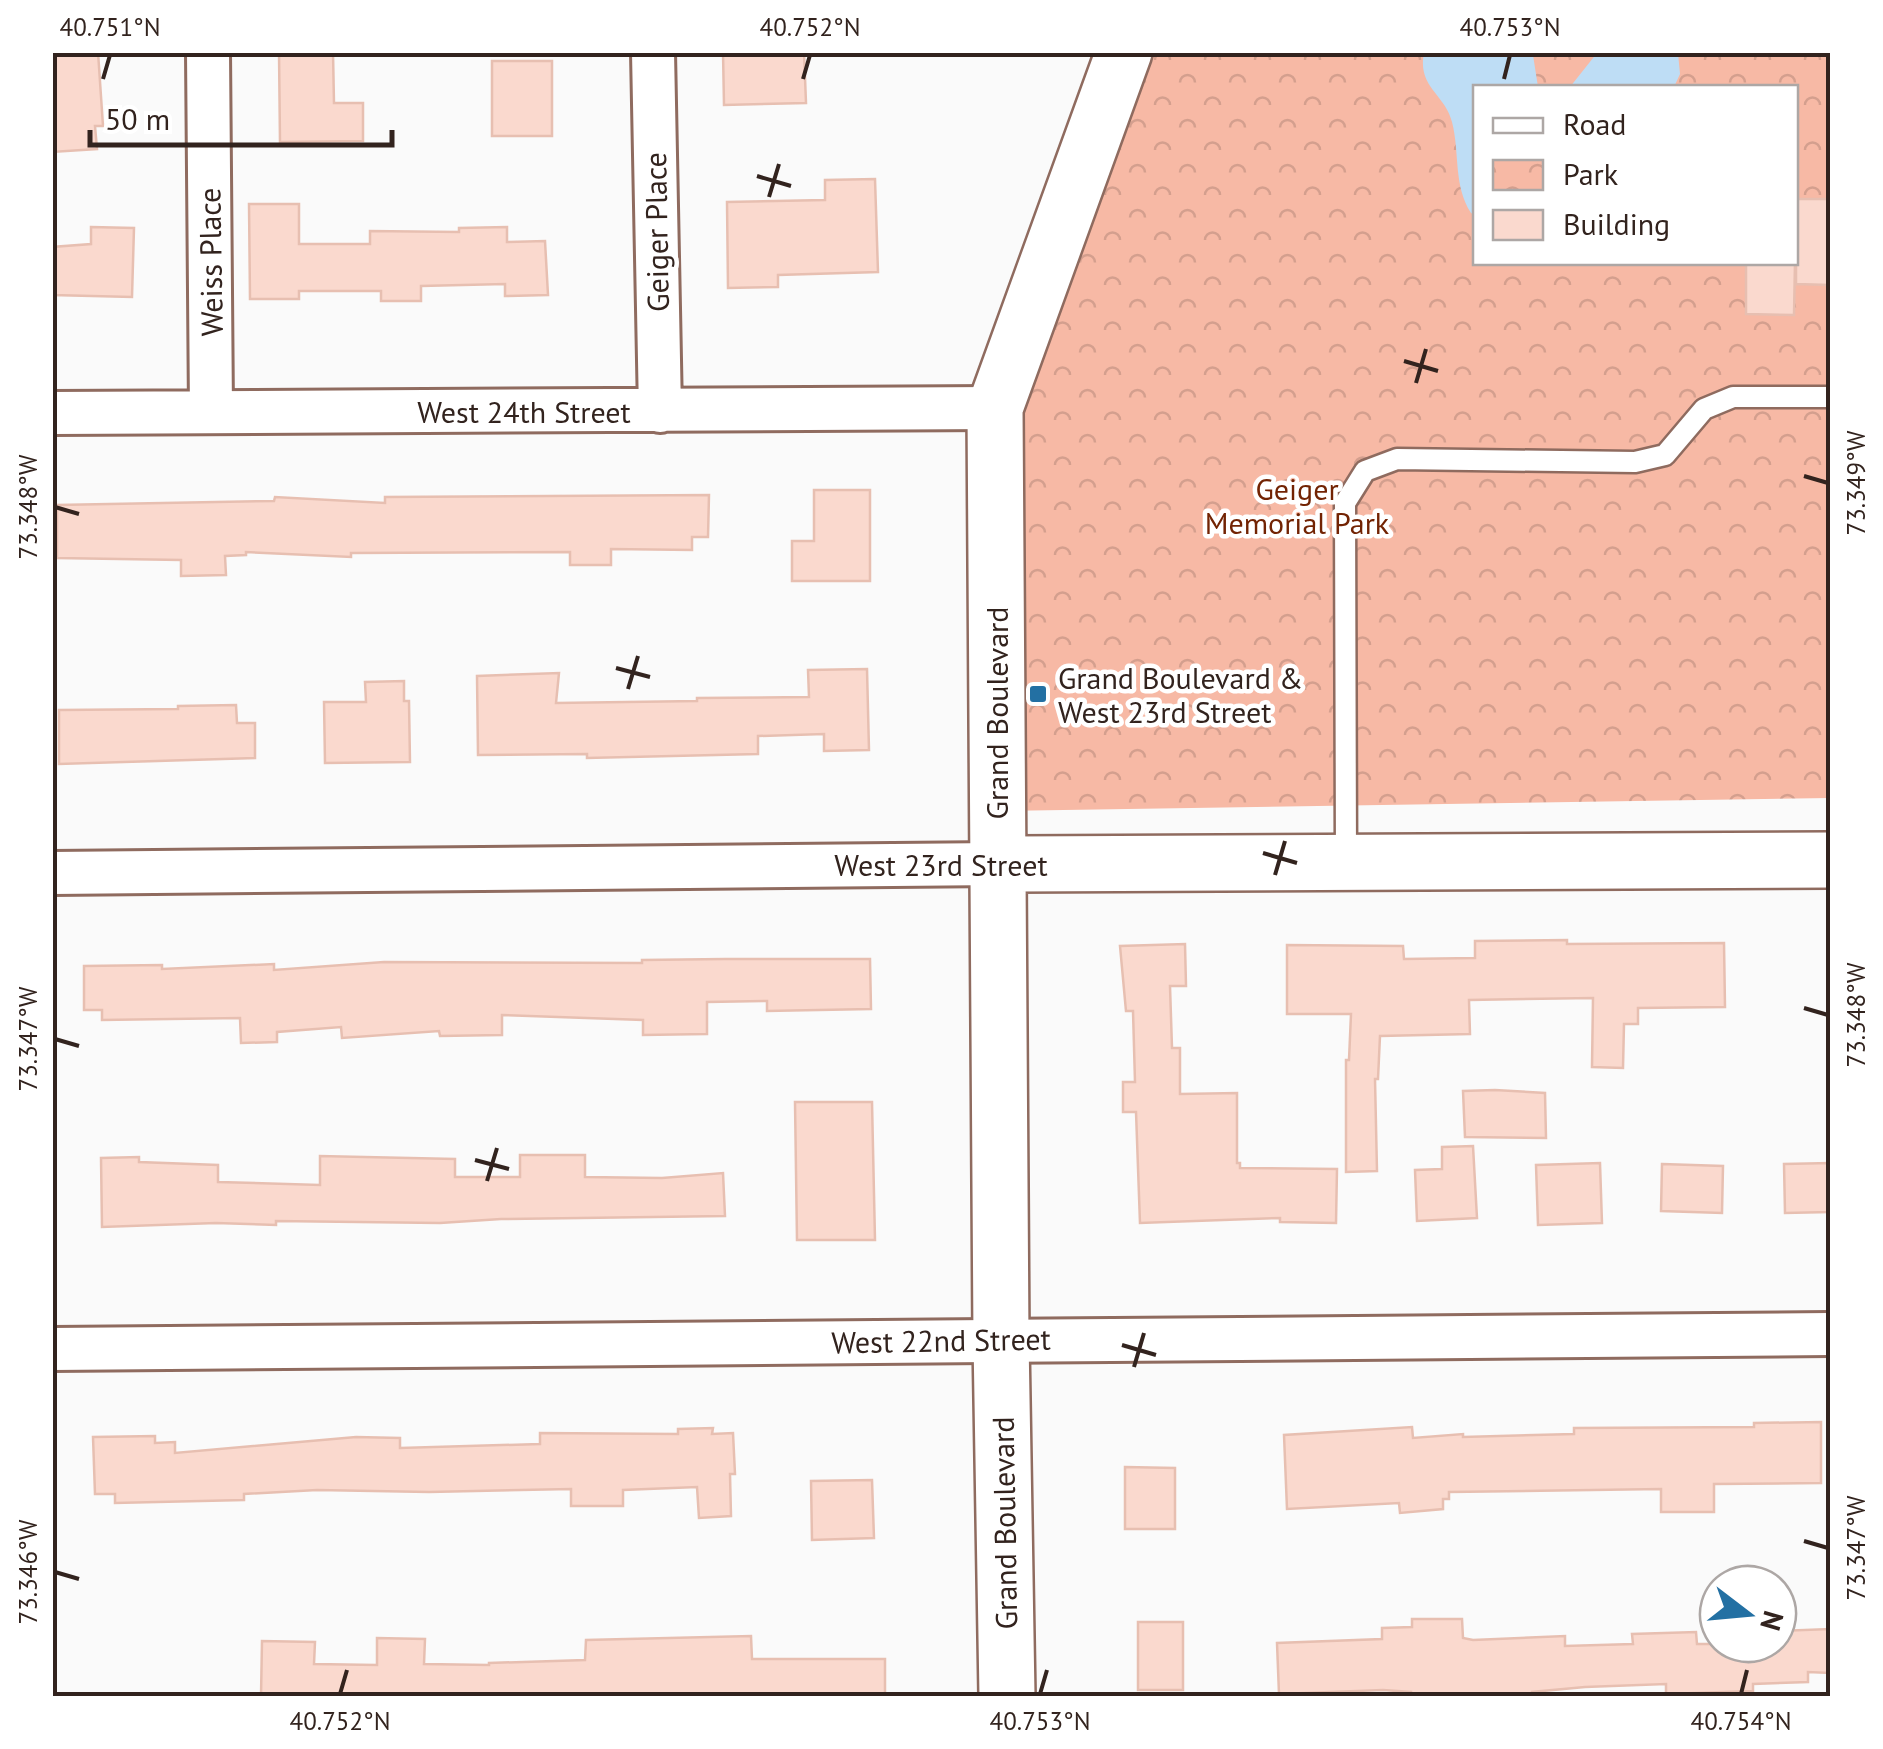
<svg xmlns="http://www.w3.org/2000/svg" width="1883" height="1749" font-family="'PT Sans',sans-serif">
  <style>
    .park { fill: url(#park-crowns); fill-rule: evenodd }
    .water { fill: #beddf5 }
    .building { fill: #fad9ce; stroke: #e7bfb1; stroke-width: 2.5 }
    .lines { fill: none; stroke-linecap: round; stroke-linejoin: round }
    .lane-casing { stroke: #8f6b5f; stroke-width: 25 }
    .street-casing { stroke: #8f6b5f; stroke-width: 48 }
    .secondary-casing { stroke: #8f6b5f; stroke-width: 60 }
    .lane { stroke: #fff; stroke-width: 20 }
    .street { stroke: #fff; stroke-width: 42 }
    .secondary { stroke: #fff; stroke-width: 55 }
    .ticks { fill: none; stroke: #32231e; stroke-width: 4 }
    .poi-dot { fill: #2370a3; stroke: #fff; stroke-width: 4 }
    .labels { text-anchor: middle; dominant-baseline: central; stroke-width: 9; stroke-linejoin: round; paint-order: stroke }
    .street-label { font-size: 30px; fill: #32231e; stroke: #fff }
    .park-label { font-size: 30px; fill: #722303; stroke: #fff }
    .poi-label { font-size: 30px; fill: #32231e; stroke: #fff; text-anchor: start }
    .neatline { fill: none; stroke: #32231e; stroke-width: 4 }
    .ticks-label { font-size: 25px; text-anchor: middle; fill: #32231e }
  </style>
  <defs>
    <pattern id="park-crowns" width="20" height="18" patternUnits="userSpaceOnUse" patternTransform="scale(2.5)"><rect width="20" height="18" fill="#f7b9a5"/><path d="M2 6a3 3 0 1 1 6 0M12 15a3 3 0 1 1 6 0" fill="none" stroke="#d49f8e"/></pattern>
  </defs>
  <rect width="100%" height="100%" fill="#fafafa"/>
  <path class="park" d="M1141,53H1830V798L996,811L995,408ZM1476,88H1796V262H1476Z"/>
  <path class="water" d="M1527,52L1533,55L1538,87L1476,88L1475,215L1471,213C1453,185 1460,153 1452,122C1445,94 1417,87 1424,53Z
    M1597,53H1678L1680,74L1674,87H1570Z"/>
  <path class="building" d="M52,52H98L103,126H95L97,149L52,152Z
    M279,52H333L334,103H363V141L280,142Z
    M723,52H804L806,103L724,105Z
    M492,61H552V136H492Z
    M875,179L878,272L778,275V287L728,288L727,202L825,200V180Z
    M1796,199H1830V285L1796,284Z
    M249,204H299V244H370V231L459,232V228L507,227V242L545,241L548,295L505,296V284L421,286V301H381V291H299V299H250Z
    M91,227L134,228L132,297L52,295V247L91,244Z
    M1746,262H1795L1794,315L1746,314Z
    M814,490H870V581H792V541H814Z
    M709,495L708,537H692V550L611,549V565H570V552L351,553V557L246,552V555L225,556L226,575L181,576V560L57,558V505L274,501L275,497L385,503V497Z
    M867,669L869,750L824,751V734L758,736V754L587,758V754L478,755L477,676L559,673L556,703L697,701V698L809,697L808,670Z
    M404,681V701H409L410,762L325,763L324,702H366L365,682Z
    M236,705L237,723H255V758L59,764V710L178,709V706Z
    M1567,940V944L1724,943L1725,1007L1638,1008V1024H1624L1623,1068L1592,1067L1593,998L1469,1000L1470,1034L1380,1036L1378,1079H1375L1377,1171L1346,1172V1060H1349L1351,1014H1287V945L1403,946L1404,959L1475,958V941Z
    M1185,944L1186,986H1170L1172,1048H1180V1094L1237,1093V1163H1240V1168L1337,1169L1336,1223L1280,1222V1218L1140,1223L1136,1112H1123V1082H1135L1133,1011H1126L1120,946Z
    M725,959H870L871,1009L767,1011V1001L707,1002V1034L643,1035V1020L502,1015V1035L440,1036L439,1031L342,1038L341,1027L277,1032V1042L241,1043L240,1018L102,1020V1010H84V966L162,965V969L274,964V970L384,962L642,963V960Z
    M1495,1090L1545,1093L1546,1138L1465,1137L1463,1091Z
    M795,1102H872L875,1240H797Z
    M1473,1146L1477,1218L1417,1221L1415,1170L1442,1169V1147Z
    M520,1155H585V1177L662,1178L723,1173L725,1216L501,1219L440,1223L276,1221V1225L216,1223L102,1227L101,1158L139,1157V1162L218,1165V1182L320,1185V1156L455,1159V1177H520Z
    M1600,1163L1602,1223L1538,1225L1536,1165Z
    M1830,1163V1212L1785,1213L1784,1164Z
    M1662,1164L1723,1166L1722,1213L1661,1211Z
    M1821,1422V1483L1714,1484V1512H1661V1489L1449,1492V1499H1443V1509L1400,1513L1399,1503L1287,1509L1284,1435L1412,1427L1413,1438L1463,1434V1437L1574,1434V1428L1754,1427V1423Z
    M713,1428L712,1434L733,1433L735,1474H730L731,1516L699,1518L697,1487L623,1490V1506H571V1489L429,1492L317,1490L244,1494V1500L115,1503V1494H95L93,1437L155,1436V1443L175,1442V1453L356,1437L400,1438V1448L540,1444V1433L678,1434V1429Z
    M1125,1467L1175,1468V1529H1125Z
    M872,1480L874,1538L812,1540L811,1481Z
    M1412,1619H1462L1463,1638L1473,1640L1565,1636V1646L1633,1644L1632,1634L1696,1632L1697,1644H1778V1631L1830,1629V1673L1808,1672V1682L1753,1684V1691L1666,1694V1684L1585,1687L1532,1692V1696H1411V1692L1383,1690L1279,1694L1277,1643L1382,1639V1628L1412,1627Z
    M1138,1622H1183V1690H1138Z
    M751,1636L752,1659H885V1696H261L262,1641L315,1642L314,1664L377,1665V1638L425,1639L424,1664L489,1665V1663L585,1660L586,1640Z"/>
  <g class="lines">
    <g class="lane-casing">
      <path id="lane" d="M1346,861L1345,503L1365,471L1397,459L1635,462L1665,455L1704,409L1733,397H1830"/>
    </g>
    <g class="street-casing">
      <path id="street" d="M208,52L211,411
        M653,52L660,411
        M52,413L995,408
        M52,873L998,864
        M52,1349L1830,1334"/>
    </g>
    <g class="secondary-casing">
      <path id="secondary" d="M998,864L1830,860
        M1007,1696L1001,1340L995,408L1124,52"/>
    </g>
    <use href="#lane" class="lane"/>
    <use href="#street" class="street"/>
    <use href="#secondary" class="secondary"/>
  </g>
  <path class="ticks" d="M103,79L110,55M803,79L810,55M1504,79L1510,55M757,176L791,186M769,197L779,164M1404,361L1438,371M1416,383L1426,349M1804,476L1828,483M55,507L79,514M616,668L650,677M628,689L638,656M1263,853L1297,863M1275,875L1285,841M1804,1008L1828,1015M55,1039L79,1046M475,1160L509,1169M487,1181L497,1148M1122,1345L1156,1355M1134,1367L1144,1333M1804,1541L1828,1548M55,1572L79,1579M340,1694L347,1670M1040,1694L1047,1670M1741,1694L1747,1670"/>
  <rect class="poi-dot" x="1028" y="684" width="20" height="20" rx="5"/>
  <g class="labels">
    <g class="street-label">
      <text transform="translate(656 232) rotate(-91)">Geiger Place</text>
      <text transform="translate(210 262) rotate(-91)">Weiss Place</text>
      <text x="524" y="411">West 24th Street</text>
      <text transform="translate(996 713) rotate(-90)">Grand Boulevard</text>
      <text x="941" y="864">West 23rd Street</text>
      <text transform="translate(941 1340) rotate(-1)">West 22nd Street</text>
      <text transform="translate(1004 1523) rotate(-91)">Grand Boulevard</text>
    </g>
    <g class="park-label">
      <text x="1297" y="488">Geiger<tspan x="1297" dy="34">Memorial Park</tspan></text>
    </g>
    <g class="poi-label">
      <text x="1058" y="677">Grand Boulevard &amp;<tspan x="1058" dy="34">West 23rd Street</tspan></text>
    </g>
  </g>
  <rect width="1883" height="1749" fill="none" stroke="#ffffff" stroke-width="110"/>
  <rect x="1473" y="85" width="325" height="180" fill="#ffffff" stroke="#ada7a5" stroke-width="2.5"/>
  <rect x="1493" y="118" width="50" height="15" fill="#ffffff" stroke="#ada7a5" stroke-width="2.5"/>
  <text x="1563" y="135" font-size="30" fill="#32231e">Road</text>
  <rect x="1493" y="160" width="50" height="30" fill="url(#park-crowns)" stroke="#ada7a5" stroke-width="2.5"/>
  <text x="1563" y="185" font-size="30" fill="#32231e">Park</text>
  <rect x="1493" y="210" width="50" height="30" fill="#fad9ce" stroke="#ada7a5" stroke-width="2.5"/>
  <text x="1563" y="235" font-size="30" fill="#32231e">Building</text>
  <g transform="translate(1748 1614) rotate(106)"><circle r="48" fill="#ffffff" stroke="#ada7a5" stroke-width="2.5"/>
  <path d="M0-8L18 38L0 25L-18 38Z" fill="#2370a3"/>
  <text y="-15" font-size="28" font-weight="bold" text-anchor="middle" fill="#32231e">N</text>
  </g>
  <path d="M90 130v15h302v-15" fill="none" stroke="#32231e" stroke-width="5"/>
  <text x="105" y="130" font-size="30" fill="#32231e" stroke="#ffffff" stroke-width="8" paint-order="stroke">50 m</text>
  <rect x="55" y="55" width="1773" height="1639" class="neatline"/>
  <g class="ticks-label">
    <text x="110" y="36">40.751°N</text>
    <text x="810" y="36">40.752°N</text>
    <text x="1510" y="36">40.753°N</text>
    <text transform="translate(1856 483) rotate(-90)" y="9">73.349°W</text>
    <text transform="translate(28 507) rotate(-90)" y="9">73.348°W</text>
    <text transform="translate(1856 1015) rotate(-90)" y="9">73.348°W</text>
    <text transform="translate(28 1039) rotate(-90)" y="9">73.347°W</text>
    <text transform="translate(1856 1548) rotate(-90)" y="9">73.347°W</text>
    <text transform="translate(28 1572) rotate(-90)" y="9">73.346°W</text>
    <text x="340" y="1730">40.752°N</text>
    <text x="1040" y="1730">40.753°N</text>
    <text x="1741" y="1730">40.754°N</text>
  </g>
</svg>
